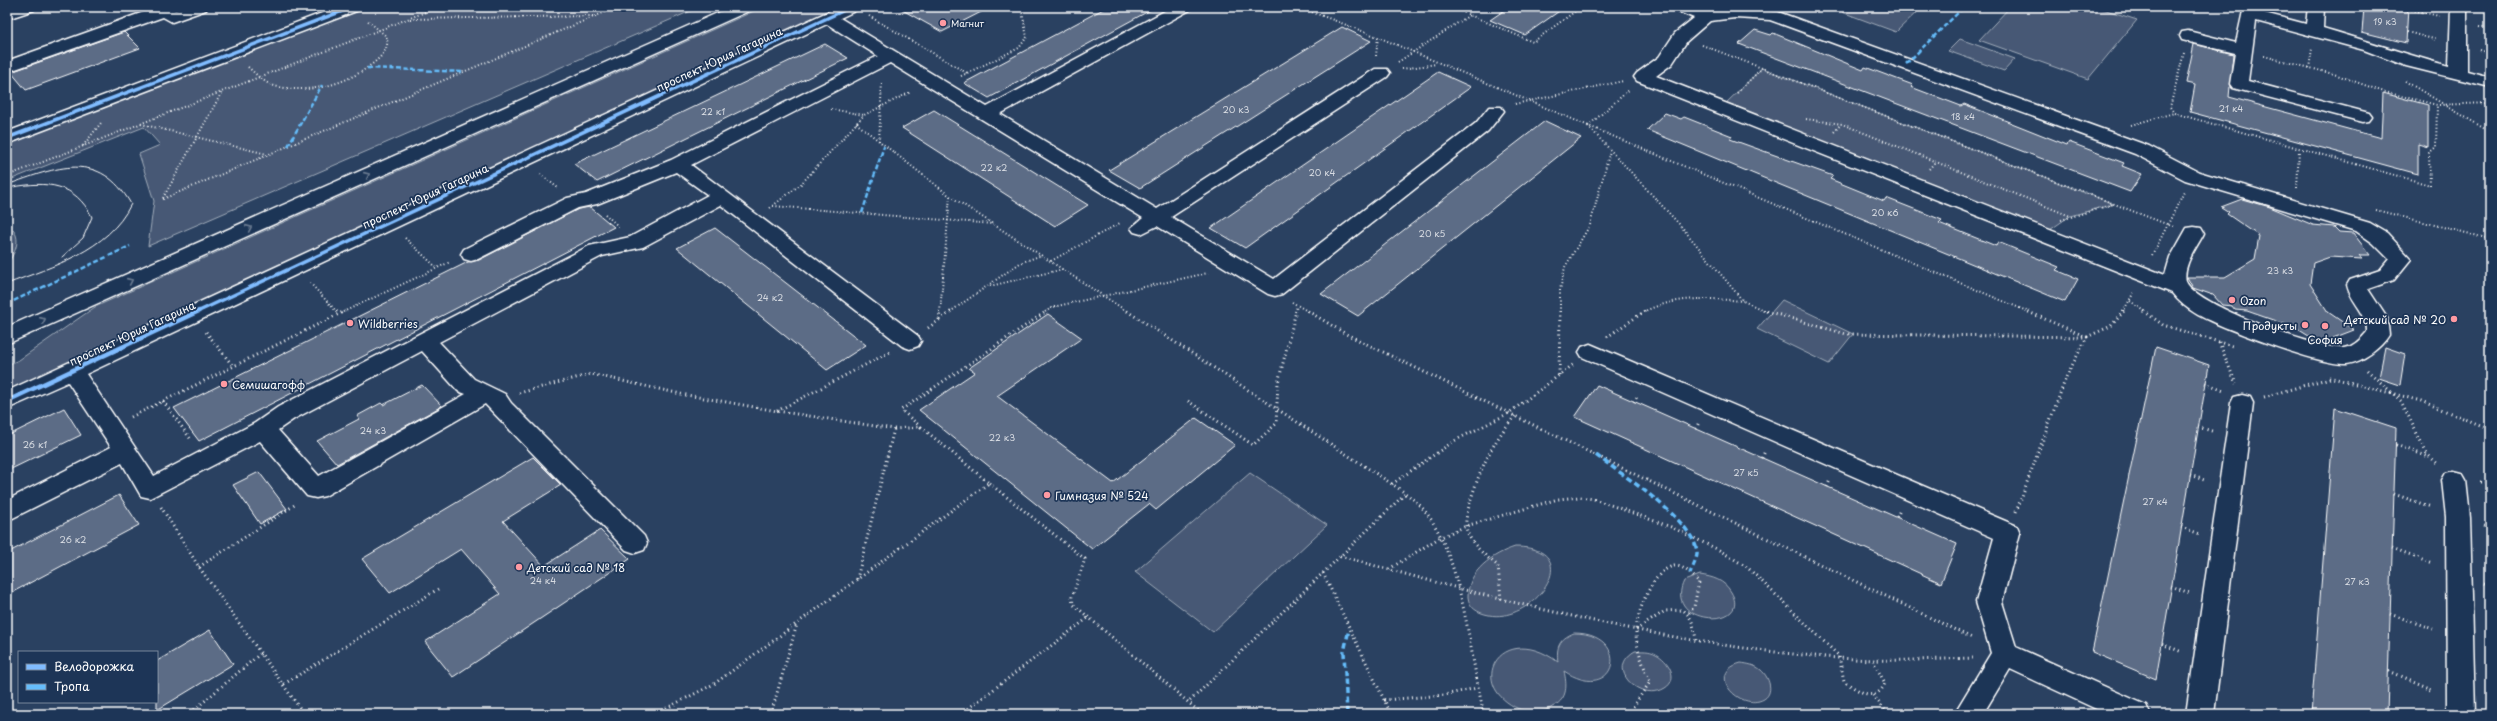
<svg xmlns="http://www.w3.org/2000/svg" width="2497" height="721" font-family="'Playpen Sans',sans-serif">
  <style>
    .green { fill: #465975; stroke: #a2acba }
    .building { fill: #5b6c86; stroke: #fff }
    .lines { fill: none; stroke-linecap: round; stroke-linejoin: round }
    .minor-casing { stroke: #fff; stroke-width: 3 }
    .major-casing { stroke: #fff; stroke-width: 3 }
    .path-far1 { stroke: #fff; stroke-width: 2; stroke-dasharray: 1 2.5; stroke-linecap: butt }
    .path { stroke: #fff; stroke-width: 3; stroke-dasharray: 1 3.5; stroke-linecap: butt }
    .minor { fill: #1d3557; fill-rule: evenodd }
    .major { fill: #1d3557; fill-rule: evenodd }
    .tram { stroke: #fff; stroke-width: 1 }
    .quiet-far1 { stroke: #66bdfb; stroke-width: 2.5; stroke-dasharray: 5 2.5; stroke-linecap: butt }
    .quiet { stroke: #66bdfb; stroke-width: 3.5; stroke-dasharray: 6 3.5; stroke-linecap: butt }
    .cycleway-far1-casing { stroke: #1d3557; stroke-width: 5.5 }
    .cycleway-casing { stroke: #1d3557; stroke-width: 7 }
    .cycleway-far1 { stroke: #80bcff; stroke-width: 3.5 }
    .cycleway { stroke: #80bcff; stroke-width: 4.5 }
    .oneway { stroke: #6c7c92 }
    .poi-dot { fill: #ff9aa2; stroke: #1d3557; stroke-width: 1.5 }
    .labels { text-anchor: middle; dominant-baseline: central; stroke-width: 3.5; stroke-linejoin: round; paint-order: stroke }
    .number-label { font-size: 9px; fill: #d6dae1 }
    .far-poi-label { font-size: 9px; fill: #fff; stroke: #1d3557; text-anchor: start }
    .street-label { font-size: 11px; fill: #fff; stroke: #1d3557 }
    .poi-label { font-size: 11px; fill: #fff; stroke: #1d3557; text-anchor: start }
  </style>
  <rect width="100%" height="100%" fill="#2a4161"/>
  <filter id="ink" filterUnits="userSpaceOnUse"><feTurbulence type="fractalNoise" baseFrequency=".025" numOctaves="2"/><feDisplacementMap in="SourceGraphic" scale="8" xChannelSelector="R" yChannelSelector="G"/><feConvolveMatrix kernelMatrix="1 2 1 2 8 2 1 2 1" color-interpolation-filters="sRGB"/></filter>
  <g filter="url(#ink)">
    <path class="green" d="M369,7H700L148,246L154,201L139,154L160,145L144,127L7,181V144Z
      M763,7H837L7,391V365L19,360L95,307Z
      M1847,7H1922L1896,32L1842,12Z
      M2010,7H2097L2137,20L2088,79L1979,40Z
      M1960,39L2015,59L2004,71L1948,51Z
      M1762,68L2114,204L2070,216L2044,234L1722,107Z
      M7,225C24,235 16,252 7,264Z
      M1782,300L1853,334L1829,364L1757,329Z
      M1250,473L1327,525L1213,632L1135,572Z
      M1515,547C1589,547 1535,624 1489,615C1478,613 1469,608 1468,597C1467,571 1493,554 1515,547Z
      M1700,575C1713,577 1724,580 1731,592C1754,630 1662,626 1684,581Z
      M1574,633C1633,633 1618,706 1564,671C1567,685 1568,698 1554,706C1544,713 1530,714 1519,709C1463,684 1502,620 1558,662C1556,647 1559,639 1574,633Z
      M1635,651C1642,651 1649,650 1656,654C1668,660 1680,679 1665,688C1641,703 1604,669 1635,651Z
      M1741,663C1748,664 1755,665 1761,670C1771,679 1775,697 1759,701C1735,707 1707,672 1741,663Z"/>
    <path class="building" d="M897,7H991L942,32Z
      M1107,7H1156L989,98L964,83Z
      M1509,7H1565L1525,35L1490,20Z
      M2364,7H2408L2406,43L2362,32Z
      M1342,27L1371,41L1140,188L1109,170Z
      M1755,30L1771,35L1773,33L1863,70L1865,67L1913,85L1911,87L1961,106L1964,104L2067,145L2069,142L2124,163L2122,166L2142,174L2130,192L1739,44Z
      M124,32L140,48L26,90L11,72Z
      M825,44L848,58L597,182L574,164Z
      M2194,44L2233,54L2229,97L2381,138L2383,93L2428,105V147L2418,144V174L2190,112L2195,85L2186,83Z
      M1438,72L1471,87L1245,248L1211,228Z
      M934,110L1088,205L1055,226L902,128Z
      M1665,113L1681,119L1684,117L1732,136L1730,139L1833,176L1830,179L1884,201L1886,198L1942,220L1939,223L1996,246L1998,242L2059,267L2056,270L2078,279L2065,302L1647,130Z
      M1545,121L1581,138L1358,316L1321,294Z
      M2242,199L2270,207L2313,225L2334,227L2339,232L2353,233L2370,255H2359L2362,259L2330,257L2313,263L2310,284L2328,312L2354,330L2320,343L2296,328L2247,311L2235,310L2232,306L2222,305L2213,295L2193,288L2187,277H2225L2255,259L2259,236L2227,214L2229,212L2221,207Z
      M590,207L614,227L199,441L174,408L468,262L479,260L578,209Z
      M715,228L866,345L827,370L677,248Z
      M1048,314L1082,338L997,396L1113,483L1196,418L1235,445L1156,510L1149,504L1092,549L919,410L975,372L969,368Z
      M2156,347L2209,365L2156,679L2092,652Z
      M2385,347L2405,354L2400,385L2379,378Z
      M422,385L442,406L337,464L317,441L359,419L357,416L381,403L383,405Z
      M1597,385L1957,544L1941,583L1575,417Z
      M64,408L81,435L7,471V436Z
      M2335,408L2396,428L2387,714H2311Z
      M533,457L561,485L503,521L544,566L600,530L630,559L453,677L425,642L500,594L461,549L390,593L362,559Z
      M259,472L287,509L260,524L233,485Z
      M119,495L139,525L7,595V553Z
      M210,630L233,664L157,710V661Z"/>
    <g class="lines">
      <g class="minor-casing">
        <path id="minor" d="M12,7H36L34,10L7,19V9Z
          M154,7H172L175,10L185,7H208L206,10L172,22L163,17L7,72V61L155,8Z
          M338,7H361L359,10L7,144V132Z
          M838,7H859L857,10L840,18L987,107L1172,7H1192L1190,10L1000,114L1157,209L1375,69H1387L1390,73L1387,77L1171,217L1274,279L1476,123L1489,107H1501L1504,111L1488,131L1282,294L1275,296L1268,294L1157,226L1141,234L1134,232L1131,228L1143,218L890,63L691,165L918,336L921,341L918,346L910,349L902,346L721,205L643,247L602,256L439,342L474,379L505,394L511,403L644,536L647,543L644,550L635,553L626,550L485,404L325,496L316,498L307,496L260,441L150,498L141,496L122,463L7,521V500L111,447L68,382L7,409V391ZM827,24L878,56L671,160L586,194L567,198L464,249L461,254L464,259L471,261L478,259L578,208L597,204L676,172L708,195L630,237L589,246L278,407L255,423L154,476L86,374ZM422,351L458,391L466,394L319,476L278,430L294,419Z
          M1672,7H1694L1707,12L1735,8L1778,12L2149,146L2199,172L2370,223L2387,233L2411,259L2394,280L2368,289L2387,318L2389,335C2381,348 2363,362 2347,364C2322,366 2222,328 2198,315C2188,309 2179,302 2172,293L1637,81L1634,77L1637,73L1659,57L1675,33L1694,18L1674,10ZM1735,18L1770,20L2135,154L2185,180L2356,231L2373,243L2389,259L2380,270L2350,280L2347,285C2351,303 2368,313 2367,332C2362,338 2353,347 2345,348C2321,351 2192,304 2186,281C2182,265 2198,246 2204,233L2201,228L2194,227L2187,228L2170,258L2165,275L1656,76L1672,64L1687,41L1710,21Z
          M2308,7H2324L2323,28C2365,40 2407,55 2449,66L2451,7H2467V71L2490,77V87L2406,66L2364,50L2256,21L2248,81L2369,113L2372,117L2369,121L2363,122L2233,88L2230,84L2235,53L2182,40L2180,36L2182,32L2188,31L2236,43L2243,11L2249,9L2306,24Z
          M1590,344L2017,526L2020,533L2002,602L2016,647L2146,705L2150,714H2107L2010,669L1983,714H1954L1991,653L1976,602L1994,538L1582,357L1579,352L1582,347Z
          M2242,395L2250,397L2253,403L2214,714H2186L2231,403L2234,397Z
          M2454,471L2462,473L2466,480L2470,517L2475,714H2447L2446,517L2442,480L2446,473Z"/>
      </g>
      <g class="major-casing">
        <path id="major" d="M731,7H753L751,10L7,344V327Z"/>
      </g>
      <path class="path-far1" d="M1299,7L1378,37L2029,312
        M1451,7L1533,42L1581,7
        M2220,7L2229,9
        M2408,9L2439,16
        M869,16L967,73
        M410,19L593,16
        M2480,26L2490,28
        M2407,32L2437,40
        M1702,45L2174,227
        M2479,50L2490,53
        M2184,53L2170,107L2174,113L2430,185L2429,153L2436,147L2437,105
        M1376,56L1378,37
        M2264,56L2337,75L2381,91L2437,105L2490,103
        M1398,62L1470,15
        M248,67C257,75 266,85 279,87C313,94 351,83 377,60C384,54 390,45 386,36L367,20
        M2309,68L2312,49
        M1402,69L1436,64
        M961,76L1019,48L1027,37L1021,7
        M2405,81L2490,132
        M1737,93L1762,68
        M1515,104L1623,81
        M831,109L864,115
        M1806,119L1842,124L2070,216
        M856,123L950,196L1128,312
        M141,124L267,154
        M2131,125L2174,113
        M1588,126L1680,225L1743,301L1768,312
        M1588,126L1630,89
        M1834,132L1841,124
        M879,141L882,82
        M83,146L101,123
        M1929,169L1935,162
        M540,174L558,188
        M7,176L438,7
        M2297,188L2299,150
        M163,198L222,92
        M163,199L617,7
        M773,206L993,224
        M770,208L801,184L864,115L911,92
        M2376,210L2490,239
        M605,214L619,227
        M2061,220L2114,204
        M405,238L436,267
        M2152,256L2184,192
        M1051,261L1120,223
        M310,283L337,312
        M990,286L1064,269
        M2130,301L2146,312
        M1292,302L1309,312
        M343,312L450,262
        M940,312L950,196
        M950,312L1020,263L1042,255
        M1045,312L1053,307L1208,273
        M1295,312L1297,306
        M1560,312V290L1565,267L1590,225L1610,151
        M1643,312C1676,296 1707,298 1743,301
        M2123,312L2134,292"/>
      <path class="path" d="M336,311L339,314
        M1127,311L1392,484C1404,492 1416,500 1425,511C1464,561 1469,653 1484,714
        M1308,311L1346,334L1972,638
        M1766,311L1846,334L2087,337L2111,326L2124,311
        M2144,311L2163,325L2232,346
        M939,320L940,311
        M928,328L952,311
        M206,332L233,366
        M1607,337L1645,311
        M2219,342L2236,384
        M2367,370L2401,401L2427,454L2439,465
        M1559,375L1560,311
        M2329,377L2421,401L2490,429
        M2205,383L2224,390
        M519,393L591,374L681,394L777,411L894,429L921,427L989,483L714,684L655,714
        M2264,397L2330,378
        M163,401L192,441
        M1188,401L1253,445L1276,424L1278,383L1296,311
        M1634,402L1638,395
        M777,411L890,352
        M131,417L345,311
        M921,427L901,410L1047,311
        M2198,427L2215,432
        M1696,429L1699,422
        M2396,445L2429,457
        M1762,458L1765,451
        M2190,475L2207,481
        M2480,482H2490
        M989,483L1085,559L1072,597L1073,604L1202,714
        M1392,484L1454,441L1509,413L1574,364
        M1827,487L1830,480
        M2394,494L2431,507
        M161,507L199,567L304,714
        M2016,512L2067,375L2087,337L2026,311
        M1897,517L1900,510
        M2483,526L2490,528
        M2181,527L2200,534
        M2392,549L2433,564
        M1340,556C1512,604 1693,652 1873,660C1906,661 1940,659 1973,658
        M199,567L296,504
        M1389,569L1439,538L1466,526L1558,499L1580,497L1594,499L1671,527L1719,550L1747,567L1839,656L1844,681C1857,690 1876,705 1885,683L1873,661
        M1323,573L1391,714
        M857,579L894,429
        M2485,583L2490,585
        M2171,586L2192,594
        M1501,599L1498,566C1486,556 1468,543 1466,526C1465,518 1469,507 1471,499C1481,467 1493,441 1515,416
        M2390,614L2433,629
        M1636,630L1665,611L1683,610C1693,618 1694,627 1696,640
        M2162,644L2182,652
        M2389,671L2434,690
        M284,684L438,589
        M1873,695L1888,714
        M1384,700L1444,695L1477,688
        M1190,701L1406,493
        M193,714L194,710L261,653
        M771,714L797,624
        M961,714L1088,618
        M1628,714L1650,682C1644,666 1636,649 1636,632C1636,614 1653,569 1674,566C1684,565 1693,576 1699,582L1694,607L1688,614"/>
      <use href="#minor" class="minor"/>
      <use href="#major" class="major"/>
      <path class="tram" d="M7,185C57,167 99,149 131,204C108,251 53,266 7,284
        M13,187C47,181 75,183 92,217L83,238L62,257"/>
      <path class="quiet-far1" d="M1906,64L1964,7
        M367,68L464,72
        M288,146L322,85
        M862,213L884,146
        M7,304L130,246"/>
      <path class="quiet" d="M1596,455C1621,474 1692,519 1697,551C1698,558 1692,567 1690,574
        M1347,714L1344,652L1349,629"/>
      <g class="cycleway-far1-casing">
        <path id="cycleway-far1" d="M7,138L353,7
          M197,312L851,7"/>
      </g>
      <g class="cycleway-casing">
        <path id="cycleway" d="M7,401L199,311"/>
      </g>
      <use href="#cycleway-far1" class="cycleway-far1"/>
      <use href="#cycleway" class="cycleway"/>
    </g>
    <defs><path id="oneway-chevron" d="M-2-3.5L2.5 0L-2 3.5" fill="none" stroke-width="1.6" stroke-linecap="round" stroke-linejoin="round"/></defs>
    <g class="oneway">
      <use href="#oneway-chevron" transform="translate(367 175) rotate(-24)"/>
      <use href="#oneway-chevron" transform="translate(249 228) rotate(-24)"/>
      <use href="#oneway-chevron" transform="translate(130 281) rotate(-24)"/>
      <use href="#oneway-chevron" transform="translate(43 320) rotate(-24)"/>
    </g>
  </g>
  <g class="poi-dot">
    <circle cx="943" cy="23" r="4"/>
    <circle cx="2232" cy="300" r="4"/>
    <circle cx="2454" cy="319" r="4"/>
    <circle cx="350" cy="323" r="4"/>
    <circle cx="2305" cy="325" r="4"/>
    <circle cx="2325" cy="326" r="4"/>
    <circle cx="224" cy="384" r="4"/>
    <circle cx="1047" cy="495" r="4"/>
    <circle cx="519" cy="567" r="4"/>
  </g>
  <g class="labels">
    <g class="number-label">
      <text x="2385" y="21">19 к3</text>
      <text x="2231" y="108">21 к4</text>
      <text x="1236" y="109">20 к3</text>
      <text x="713" y="111">22 к1</text>
      <text x="1963" y="116">18 к4</text>
      <text x="994" y="167">22 к2</text>
      <text x="1322" y="172">20 к4</text>
      <text x="1885" y="212">20 к6</text>
      <text x="1432" y="233">20 к5</text>
      <text x="2280" y="270">23 к3</text>
      <text x="770" y="297">24 к2</text>
      <text x="373" y="430">24 к3</text>
      <text x="1002" y="437">22 к3</text>
      <text x="35" y="444">26 к1</text>
      <text x="1746" y="472">27 к5</text>
      <text x="2155" y="501">27 к4</text>
      <text x="73" y="539">26 к2</text>
      <text x="543" y="580">24 к4</text>
      <text x="2357" y="581">27 к3</text>
    </g>
    <g class="far-poi-label">
      <text x="951" y="23">Магнит</text>
    </g>
    <g class="street-label">
      <text transform="translate(719 59) rotate(-25)">проспект Юрия Гагарина</text>
      <text transform="translate(425 196) rotate(-25)">проспект Юрия Гагарина</text>
      <text transform="translate(132 333) rotate(-25)">проспект Юрия Гагарина</text>
    </g>
    <g class="poi-label">
      <text x="2240" y="300">Ozon</text>
      <text x="2446" y="319" text-anchor="end">Детский сад № 20</text>
      <text x="358" y="323">Wildberries</text>
      <text x="2297" y="325" text-anchor="end">Продукты</text>
      <text x="2325" y="339" text-anchor="middle">София</text>
      <text x="232" y="384">Семишагофф</text>
      <text x="1055" y="495">Гимназия № 524</text>
      <text x="527" y="567">Детский сад № 18</text>
    </g>
  </g>
  <rect width="2497" height="721" fill="none" stroke="#1d3557" stroke-width="24"/>
  <rect x="12" y="12" width="2473" height="697" fill="none" stroke="#fff" stroke-width="1.5" filter="url(#ink)"/>
  <rect x="18" y="651" width="140" height="52" fill="#1d3557" stroke="#77869a"/>
  <rect x="26" y="664" width="20" height="6" fill="#80bcff" stroke="#77869a"/>
  <text x="54" y="671" font-size="12" fill="#ffffff">Велодорожка</text>
  <rect x="26" y="684" width="20" height="6" fill="#66bdfb" stroke="#77869a"/>
  <text x="54" y="691" font-size="12" fill="#ffffff">Тропа</text>
</svg>
